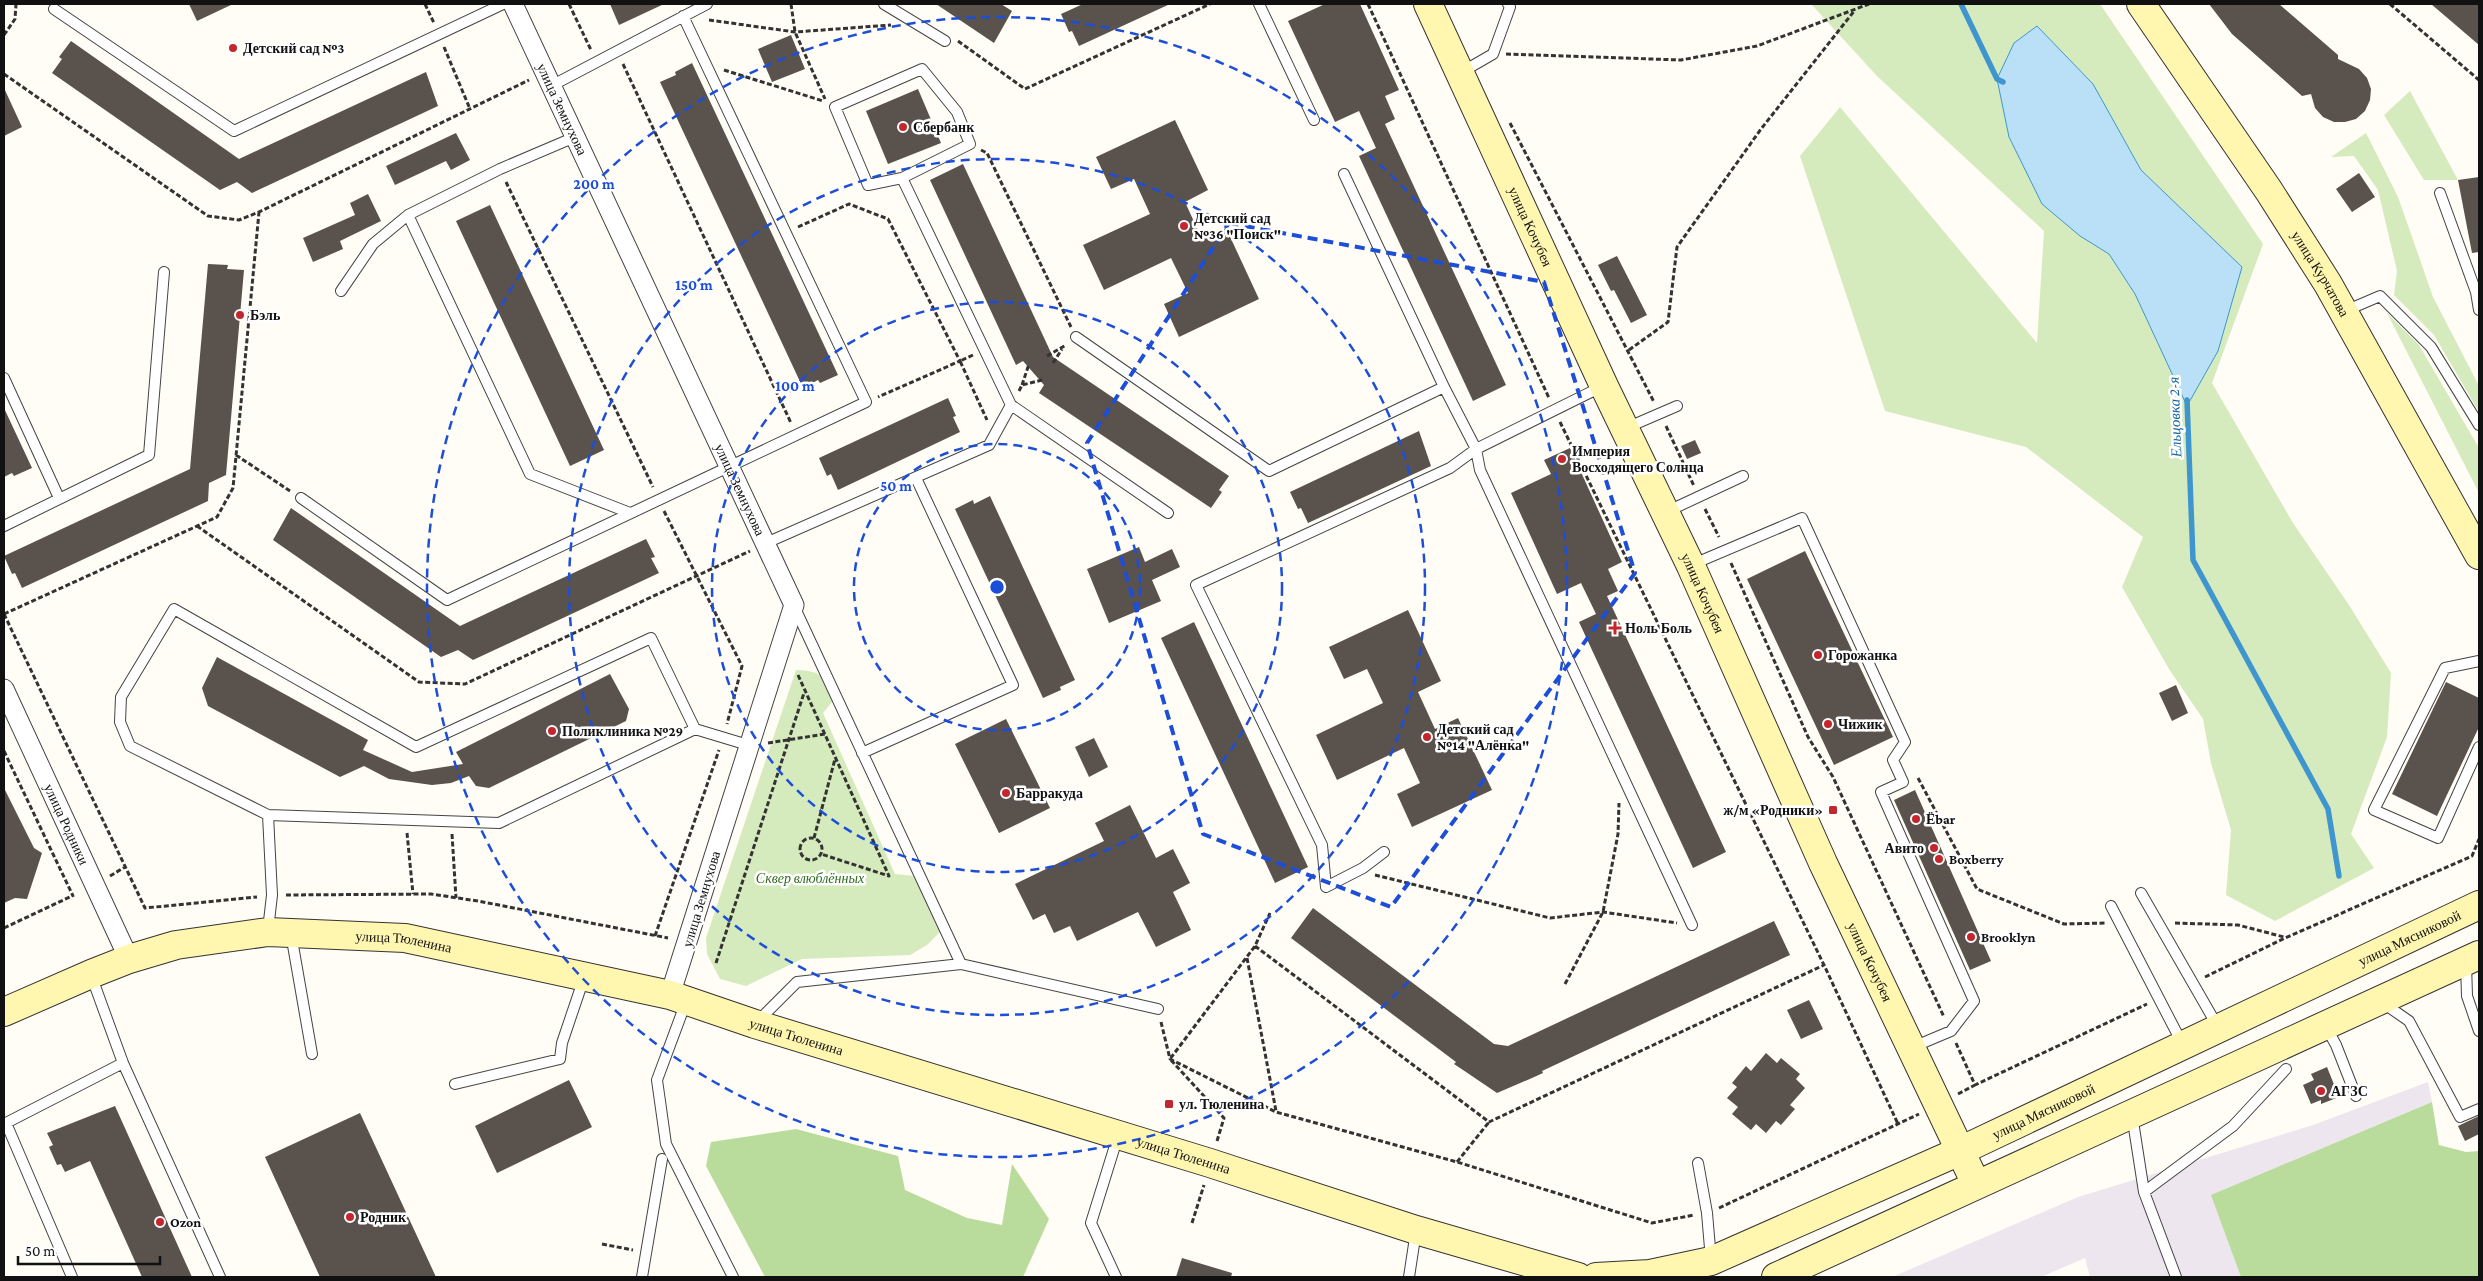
<svg xmlns="http://www.w3.org/2000/svg" width="2483" height="1281" font-family="'Crimson Pro',serif">
  <style>
    .industrial { fill: #eee6ef }
    .green { fill: #d5ebbd }
    .forest { fill: #b9dc9c }
    .water { fill: #b9e0f7; stroke: #3f96cf }
    .lines { fill: none; stroke-linecap: round; stroke-linejoin: round }
    .stream { stroke: #3f96cf; stroke-width: 5.5 }
    .building { fill: #5a524d }
    .lane-casing { stroke: #444; stroke-width: 12 }
    .street-casing { stroke: #444; stroke-width: 21 }
    .secondary-casing { stroke: #333; stroke-width: 30 }
    .path { stroke: #333; stroke-width: 3; stroke-dasharray: 5 2.5; stroke-linecap: butt }
    .lane { stroke: #fff; stroke-width: 10 }
    .street { stroke: #fff; stroke-width: 19 }
    .secondary { stroke: #fff6b0; stroke-width: 28 }
    .marked { fill: none; stroke: #1d4ed8; stroke-width: 4; stroke-dasharray: 10 6; stroke-linejoin: round }
    .ring { fill: none; stroke: #1d4ed8; stroke-width: 2.5; stroke-dasharray: 9 6 }
    .poi-dot { fill: #c4262e; stroke: #fff; stroke-width: 2 }
    .labels { text-anchor: middle; dominant-baseline: central; stroke-width: 5; stroke-linejoin: round; paint-order: stroke }
    .poi-label { font-size: 14px; font-weight: bold; fill: #111; stroke: #fff; text-anchor: start }
    .street-label { font-size: 14px; fill: #111; stroke: #fff }
    .park-label { font-size: 14px; font-style: italic; fill: #2f6b1f; stroke: #fff }
    .water-label { font-size: 15px; font-style: italic; fill: #1768a6; stroke: #fff }
    .centre { fill: #1d4ed8; stroke: #fff; stroke-width: 2.5 }
    .ring-label { font-size: 15px; text-anchor: middle; font-weight: bold; fill: #1d4ed8; stroke: #fff; stroke-width: 5; stroke-linejoin: round; paint-order: stroke }
  </style>
  <rect width="100%" height="100%" fill="#fffdf5"/>
  <path class="industrial" d="M2428,1082L2432,1102L2212,1195L2241,1277H2090L2085,1258L2041,1277H1892L2078,1197L2313,1125Z"/>
  <path class="green" d="M1811,4H2100L2263,244L2212,383L2293,523L2349,605L2391,673L2387,737L2351,834L2374,868L2275,921L2226,895L2231,830L2211,763L2203,719L2169,669L2122,587L2143,537L2026,447L1885,411L1800,156L1840,107L2037,343L2044,231L1877,76Z
    M2410,91L2458,180H2424L2384,115Z
    M2366,133L2398,197L2433,297L2479,386V412L2434,335L2394,295L2397,271L2378,190L2354,156L2331,157Z
    M2387,313L2419,345L2479,448V493Z
    M796,670C822,671 826,676 833,701L823,713L895,874L915,876L940,932L927,945L910,955L802,959L746,986L720,979L707,954L706,938Z"/>
  <path class="forest" d="M2432,1102L2439,1145L2466,1152L2479,1151V1277H2241L2211,1195Z
    M796,1129L898,1156L905,1190L967,1218L1002,1225L1012,1164L1049,1219L1023,1277H765L706,1166L711,1142Z"/>
  <path class="water" d="M2037,26L2093,84L2141,170L2242,267L2218,351L2187,406L2135,294L2109,254L2080,236L2042,204L2009,137L1997,79L2014,43Z"/>
  <g class="lines">
    <path class="stream" d="M1961,4L1997,79L2003,82
      M2187,400L2193,560L2328,809L2339,876"/>
  </g>
  <path class="building" d="M189,4H233L197,21Z
    M610,4H664L619,25Z
    M936,4H1001L1012,11L994,43Z
    M1083,4H1170L1079,46L1072,31L1069,32L1061,14Z
    M1325,4H1360L1399,90L1385,96L1395,119L1385,124L1506,385L1473,401L1359,156L1376,148L1359,111L1335,122L1288,21Z
    M2209,4H2279L2338,55V59L2359,69L2367,78L2371,89L2370,100L2365,111L2356,119L2345,122H2334L2323,117L2315,108L2311,94L2302,96L2232,34Z
    M2431,4H2479V45L2451,21Z
    M791,35L805,69L772,82L758,49Z
    M71,41L239,159L426,72L438,106L252,193L237,182L220,190L52,73L62,59L59,57Z
    M692,63L838,375L820,383L818,380L803,388L660,82L676,75L675,72Z
    M4,88L22,127L4,136Z
    M918,89L941,143L888,164L866,111Z
    M1175,120L1208,190L1185,202L1202,239L1226,228L1259,299L1179,337L1164,304L1188,293L1171,258L1104,290L1083,245L1150,214L1134,179L1111,189L1096,157Z
    M456,133L470,160L451,170L446,161L395,185L386,166Z
    M963,164L1053,357L1229,476L1219,490L1222,492L1211,508L1039,393L1044,385L1023,361L1016,365L930,180Z
    M2359,173L2375,197L2352,212L2336,189Z
    M2479,177V252L2472,253L2458,180Z
    M368,194L381,221L340,241L343,249L313,262L303,238L355,215L350,203Z
    M490,205L604,450L570,466L456,221Z
    M1617,256L1647,315L1631,323L1614,290L1611,291L1598,265Z
    M208,264L228,265L227,269L244,270L226,475L209,483L208,501L22,588L15,573L12,574L4,556L190,469Z
    M948,398L956,416L953,417L960,432L838,490L831,474L827,476L819,458Z
    M4,408L32,468L14,476L12,473L4,477Z
    M1419,431L1431,466L1308,523L1301,508L1298,509L1290,492Z
    M1695,440L1701,453L1687,459L1681,446Z
    M1570,448L1622,562L1608,569L1618,591L1607,596L1726,852L1693,868L1579,622L1596,614L1581,583L1557,594L1511,493L1551,474L1544,460Z
    M990,496L1075,680L1060,687L1061,690L1043,698L955,509L973,500L974,504Z
    M291,508L460,626L646,539L655,557L651,558L659,573L473,660L458,650L441,657L273,540Z
    M1139,547L1145,562L1172,549L1180,567L1152,580L1161,601L1109,623L1087,569Z
    M1805,551L1893,737L1834,765L1747,579Z
    M1408,610L1441,681L1418,692L1435,729L1458,718L1492,790L1412,827L1397,794L1420,783L1404,748L1337,780L1316,735L1383,703L1367,669L1344,679L1329,647Z
    M1194,622L1308,867L1275,883L1161,638Z
    M217,657L368,740L363,750L412,772L463,764L456,752L610,674L629,709L626,721L489,788L476,786L469,776L451,783L432,785L389,779L364,766L340,777L208,706L202,688Z
    M2446,682L2479,698V727L2437,816L2392,794Z
    M2176,685L2188,713L2172,721L2159,693Z
    M1006,719L1050,808L999,833L955,744Z
    M1094,738L1108,767L1089,777L1075,747Z
    M4,788L34,848L42,853L27,899L15,898L4,903Z
    M1915,790L1991,961L1970,970L1894,800Z
    M1130,805L1156,858L1173,849L1190,883L1173,892L1191,930L1156,947L1138,912L1077,941L1070,926L1054,933L1045,914L1033,920L1015,884L1104,841L1095,823Z
    M1313,908L1494,1044L1508,1046L1774,921L1790,955L1542,1071L1543,1073L1532,1078L1497,1093L1466,1072L1454,1064L1456,1062L1291,938Z
    M1809,1000L1823,1029L1801,1039L1787,1010Z
    M1766,1053L1777,1063L1781,1058L1800,1074L1796,1079L1805,1088L1790,1105L1795,1109L1781,1125L1776,1121L1766,1133L1756,1124L1751,1130L1732,1114L1738,1107L1727,1098L1737,1087L1732,1083L1746,1066L1751,1071Z
    M2327,1067L2339,1097L2321,1104V1100L2311,1104L2303,1085L2314,1080L2311,1074Z
    M569,1080L592,1127L497,1173L475,1126Z
    M115,1106L192,1277H142L90,1161L65,1172L61,1164L57,1165L49,1147L53,1145L47,1133Z
    M360,1113L436,1277H320L265,1157Z
    M2479,1116V1134L2465,1141L2458,1126Z
    M1182,1258L1232,1273L1231,1277H1176Z"/>
  <g class="lines">
    <g class="lane-casing">
      <path id="lane" d="M884,4L945,41
        M1259,4L1314,120
        M54,9L234,131L503,4
        M1460,73L1493,54L1510,7L1508,4
        M551,86L707,4
        M1344,174L1444,387L1476,449L1603,386
        M902,178L970,144L957,112L922,69L835,107L868,185L902,178L1011,405
        M2440,193L2476,292L2479,310
        M408,215L530,474L630,513
        M341,291L373,244L408,215L500,169L575,137
        M2345,311L2380,296L2431,347L2479,425
        M1076,337L1269,471L1444,387
        M4,378L59,498
        M1626,428L1677,406
        M301,498L447,600L866,402L683,16
        M1666,512L1743,476
        M4,526L149,455L164,272
        M766,543L989,445L1011,405L1168,513
        M1691,565L1802,518L1905,742L1893,760L1903,782L1881,792L1974,1001L1951,1031L1913,1047
        M2479,661L2445,668L2374,810L2438,838L2479,747
        M862,753L1013,685L916,478
        M268,815L130,746L120,722L121,697L174,609L416,747L651,638L695,729
        M1384,852L1363,868L1326,887L1322,845L1196,585L1450,468L1476,449L1480,470L1692,925
        M2141,893L2218,1027
        M2111,906L2183,1045
        M268,930L272,895L268,815L499,823L695,729L748,745
        M291,934L312,1054
        M961,964L1158,1009
        M2466,964L2467,996L2479,1031
        M91,975L123,1063L220,1277
        M686,1002L657,1080L666,1144L733,1277
        M2383,1003L2409,1021L2460,1117L2479,1109
        M757,1022L797,982L961,964L794,606
        M2326,1027L2336,1045L2356,1096
        M455,1084L560,1059L562,1043L584,978
        M2132,1115L2144,1192L2176,1277
        M1698,1163L1707,1213L1711,1260
        M2144,1192L2233,1126L2286,1069
        M72,1277L6,1123L123,1063
        M642,1277L662,1159
        M1116,1277L1091,1223L1118,1136
        M1409,1277L1416,1231"/>
    </g>
    <g class="street-casing">
      <g id="street">
        <path id="s1" d="M513,4L794,605L670,995"/>
        <path id="s2" d="M4,689L129,959"/>
      </g>
    </g>
    <g class="secondary-casing">
      <g id="secondary">
        <path id="s3" d="M1428,4L1604,386L1691,566L1823,863L1976,1184"/>
        <path id="s4" d="M2141,4L2269,191L2328,284L2479,555"/>
        <path id="s5" d="M4,1012L91,974L129,959L176,945L268,932L405,938L670,995L755,1024L1210,1163L1416,1230L1578,1277"/>
        <path id="s6" d="M1596,1277L1650,1274L1711,1261L1960,1151L2479,905"/>
        <path d="M1776,1277L2479,955"/>
      </g>
    </g>
    <path class="path" d="M425,4L434,23
      M569,4L591,50
      M791,4L795,32L825,99
      M1368,4L1549,398
      M2390,4L2479,80
      M709,20L795,32L891,25
      M4,35L15,19L16,4
      M958,41L1025,89L1210,4
      M444,47L470,109
      M1506,54L1681,60L1757,46L1869,4
      M623,64L791,423
      M724,70L823,101
      M4,74L208,216L239,220L259,212L529,80
      M1510,123L1654,402
      M981,150L987,153L1071,327
      M506,182L653,487
      M798,227L849,204L888,219L960,361L878,397
      M1629,350L1668,322L1677,247L1761,129L1855,10
      M973,355L960,361L987,420
      M1047,356L1066,345
      M1053,363L1062,349
      M1022,385L1029,364
      M1019,391L1022,385L1042,380
      M1560,422L1824,965L1898,1124
      M1666,426L1694,486
      M236,455L290,491
      M1705,509L1719,537
      M664,511L742,666L727,724
      M197,526L419,682L465,684L750,551
      M1731,563L1808,737L1833,777L1944,1017
      M4,614L145,908L257,897
      M4,614L217,517L233,488L259,212
      M798,675L889,876L821,854
      M768,743L825,734
      M4,751L73,896
      M1918,778L1977,889L2064,924L2106,923
      M407,833L413,894
      M452,834L456,898
      M800 849a11 11 0 1 1 22 0a11 11 0 1 1-22 0Z
      M814,838L835,759
      M1375,875L1550,918L1603,912L1677,923
      M110,876L125,867
      M286,895L431,894L478,901L668,938
      M2175,923L2238,925L2284,937
      M4,928L74,895
      M655,936L719,750
      M1255,946L1489,1122L1824,965
      M1247,958L1276,1111
      M716,963L804,693
      M2205,977L2285,938L2472,856L2479,839
      M1565,984L1603,912L1618,834L1619,803
      M1161,1022L1170,1059L1276,1112L1457,1162L1652,1223L1694,1215
      M1956,1043L1975,1085L2147,1004
      M1958,1094L1975,1085
      M1217,1141L1224,1118L1170,1059L1255,946L1270,913
      M1457,1162L1489,1122
      M1719,1208L1919,1114
      M1192,1223L1204,1185
      M602,1244L633,1250"/>
    <use href="#lane" class="lane"/>
    <use href="#street" class="street"/>
    <use href="#secondary" class="secondary"/>
  </g>
  <path class="marked" d="M1229,223L1544,282L1635,573L1391,907L1203,834L1087,443Z"/>
  <g class="ring">
    <circle cx="997" cy="587" r="143"/>
    <circle cx="997" cy="587" r="285"/>
    <circle cx="997" cy="587" r="428"/>
    <circle cx="997" cy="587" r="570"/>
  </g>
  <g class="poi-dot">
    <circle cx="233" cy="48" r="5"/>
    <circle cx="903" cy="127" r="5"/>
    <circle cx="1184" cy="226" r="5"/>
    <circle cx="240" cy="315" r="5"/>
    <circle cx="1562" cy="459" r="5"/>
    <path d="M1612.5 620.5h5v5h5v5h-5v5h-5v-5h-5v-5h5z"/>
    <circle cx="1818" cy="655" r="5"/>
    <circle cx="1828" cy="724" r="5"/>
    <circle cx="552" cy="731" r="5"/>
    <circle cx="1427" cy="737" r="5"/>
    <circle cx="1006" cy="793" r="5"/>
    <rect x="1828" y="805" width="10" height="10" rx="2.5"/>
    <circle cx="1916" cy="819" r="5"/>
    <circle cx="1934" cy="848" r="5"/>
    <circle cx="1939" cy="859" r="5"/>
    <circle cx="1971" cy="937" r="5"/>
    <circle cx="2321" cy="1091" r="5"/>
    <rect x="1164" y="1099" width="10" height="10" rx="2.5"/>
    <circle cx="350" cy="1217" r="5"/>
    <circle cx="160" cy="1222" r="5"/>
  </g>
  <g class="labels">
    <g class="poi-label">
      <text x="243" y="48">Детский сад №3</text>
      <text x="913" y="127">Сбербанк</text>
      <text x="1194" y="218">Детский сад<tspan x="1194" dy="16">№36 "Поиск"</tspan></text>
      <text x="250" y="315">Бэль</text>
      <text x="1572" y="451">Империя<tspan x="1572" dy="16">Восходящего Солнца</tspan></text>
      <text x="1625" y="628">Ноль Боль</text>
      <text x="1828" y="655">Горожанка</text>
      <text x="1838" y="724">Чижик</text>
      <text x="1437" y="729">Детский сад<tspan x="1437" dy="16">№14 "Алёнка"</tspan></text>
      <text x="562" y="731">Поликлиника №29</text>
      <text x="1016" y="793">Барракуда</text>
      <text x="1823" y="810" text-anchor="end">ж/м «Родники»</text>
      <text x="1926" y="819">Ёbar</text>
      <text x="1924" y="848" text-anchor="end">Авито</text>
      <text x="1949" y="859">Boxberry</text>
      <text x="1981" y="937">Brooklyn</text>
      <text x="2331" y="1091">АГЗС</text>
      <text x="1179" y="1104">ул. Тюленина</text>
      <text x="360" y="1217">Родник</text>
      <text x="170" y="1222">Ozon</text>
    </g>
    <g class="street-label">
      <text stroke="none"><textPath href="#s1" startOffset="116">улица Земнухова</textPath></text>
      <text stroke="none"><textPath href="#s3" startOffset="245">улица Кочубея</textPath></text>
      <text stroke="none"><textPath href="#s4" startOffset="324">улица Курчатова</textPath></text>
      <text stroke="none"><textPath href="#s1" startOffset="536">улица Земнухова</textPath></text>
      <text stroke="none"><textPath href="#s3" startOffset="650">улица Кочубея</textPath></text>
      <text stroke="none"><textPath href="#s2" startOffset="149">улица Родники</textPath></text>
      <text transform="translate(701 899) rotate(-73)">улица Земнухова</text>
      <text stroke="none"><textPath href="#s6" startOffset="886">улица Мясниковой</textPath></text>
      <text stroke="none"><textPath href="#s5" startOffset="414">улица Тюленина</textPath></text>
      <text stroke="none"><textPath href="#s3" startOffset="1055">улица Кочубея</textPath></text>
      <text stroke="none"><textPath href="#s5" startOffset="819">улица Тюленина</textPath></text>
      <text stroke="none"><textPath href="#s6" startOffset="481">улица Мясниковой</textPath></text>
      <text stroke="none"><textPath href="#s5" startOffset="1224">улица Тюленина</textPath></text>
    </g>
    <g class="park-label">
      <text x="810" y="878">Сквер влюблённых</text>
    </g>
    <g class="water-label">
      <text transform="translate(2175 417) rotate(-92)">Ельцовка 2-я</text>
    </g>
  </g>
  <circle cx="997" cy="587" r="8" class="centre"/>
  <g class="ring-label">
    <text x="594" y="189">200 m</text>
    <text x="694" y="290">150 m</text>
    <text x="795" y="391">100 m</text>
    <text x="896" y="491">50 m</text>
  </g>
  <rect width="2483" height="1281" fill="none" stroke="#111111" stroke-width="10"/>
  <path d="M18 1256v8h142v-8" fill="none" stroke="#111111" stroke-width="2.5"/>
  <text x="25" y="1256" font-size="15" fill="#111111" stroke="#ffffff" stroke-width="4" paint-order="stroke">50 m</text>
</svg>
